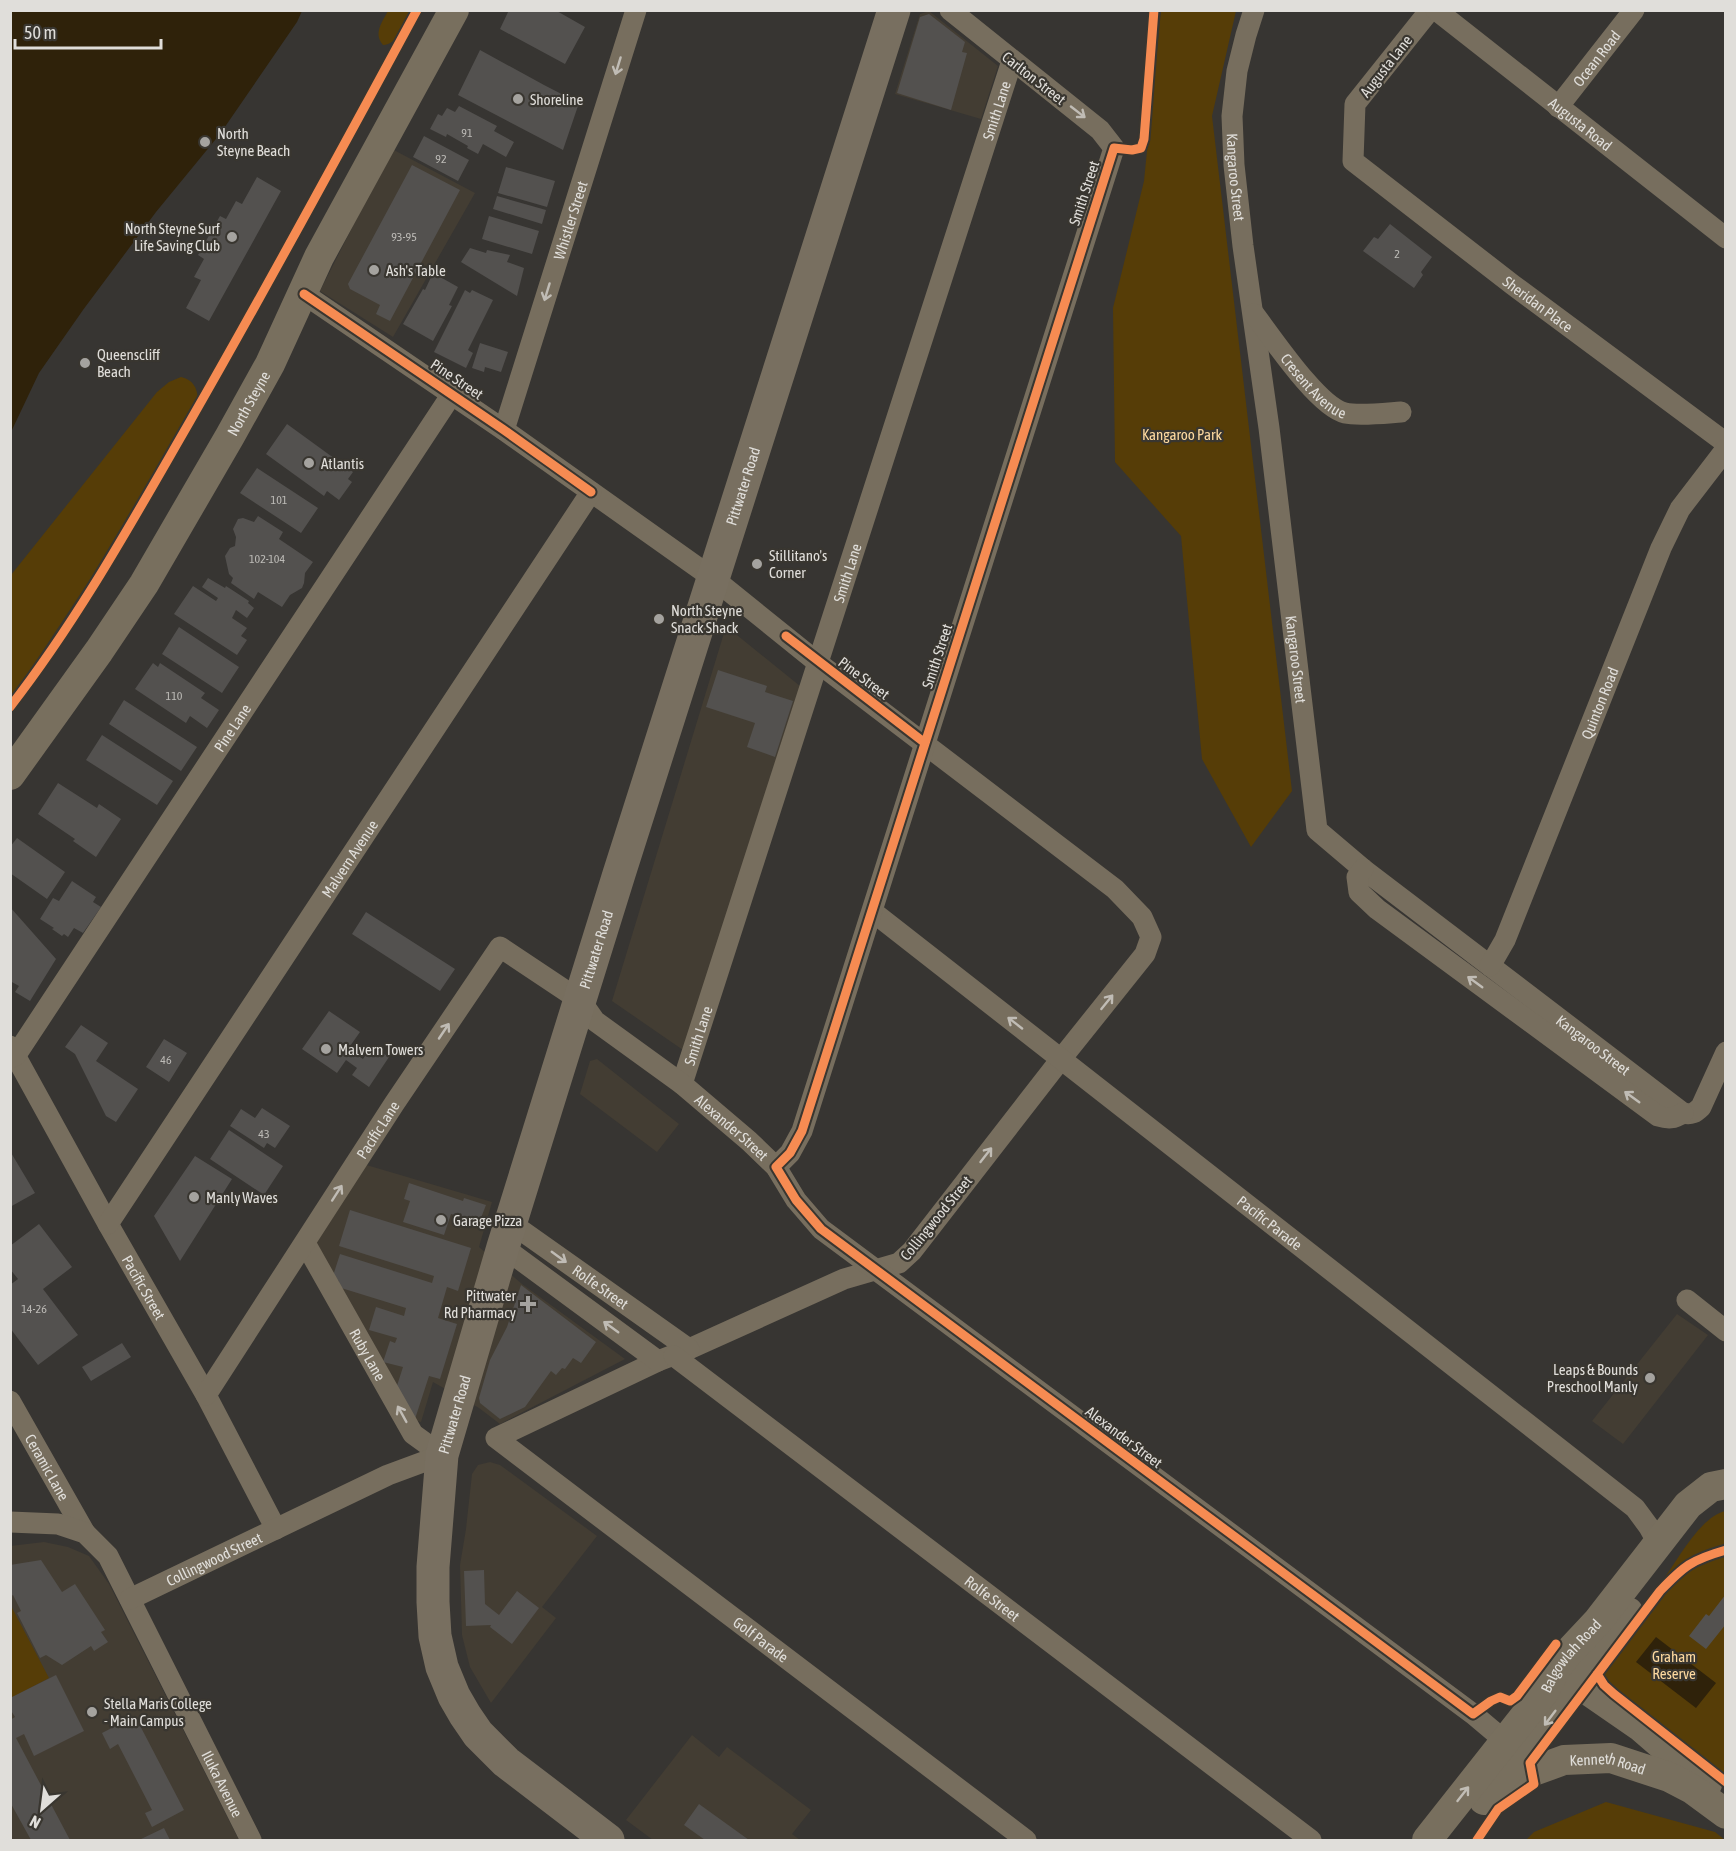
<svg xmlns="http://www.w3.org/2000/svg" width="1736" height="1851" font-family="'Asap Condensed',sans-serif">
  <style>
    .built { fill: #433d33 }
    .green { fill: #563d07 }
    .water { fill: #2f220a }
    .building { fill: #53514f }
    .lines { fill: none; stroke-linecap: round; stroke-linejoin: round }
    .street { stroke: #776e5e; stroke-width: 21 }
    .secondary { stroke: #786f5e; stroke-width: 30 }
    .primary { stroke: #786f60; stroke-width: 33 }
    .cycleway-casing { stroke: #393630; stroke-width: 13 }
    .cycleway { stroke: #f68b52; stroke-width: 9 }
    .oneway { stroke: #c0bcb5 }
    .oneway2 { stroke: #c1bdb5 }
    .poi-dot { fill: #a5a39f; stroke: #393630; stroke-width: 2 }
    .labels { text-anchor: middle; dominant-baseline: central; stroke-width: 4.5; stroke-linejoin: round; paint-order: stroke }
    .number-label { font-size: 12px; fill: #bdbbb7 }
    .street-label { font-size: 15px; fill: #e0deda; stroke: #393630 }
    .poi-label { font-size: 15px; fill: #e0deda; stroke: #393630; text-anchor: start }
    .park-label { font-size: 15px; fill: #fdd99f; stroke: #393630 }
  </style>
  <rect width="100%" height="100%" fill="#373532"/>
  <path class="built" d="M929,11L998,66L981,119L895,94L920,14Z
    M392,149L475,193L393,337L320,291Z
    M732,631L800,686L683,1050L612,1001L724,633Z
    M597,1059L679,1124L657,1152L580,1094L590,1061Z
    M363,1164L492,1202L479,1247L522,1284L625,1359L500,1424L479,1408L433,1382L421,1422L412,1420L312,1246Z
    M1677,1314L1708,1335L1623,1444L1592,1421Z
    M490,1462L500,1465L597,1536L542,1607L556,1618L491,1703L470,1667L462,1635L460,1565L466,1529L472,1474L478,1465Z
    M44,1542L68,1547L89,1556L109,1584L239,1840H11L10,1546Z
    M692,1735L719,1757L727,1747L811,1810L792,1834L800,1840H653L626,1820Z"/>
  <path class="green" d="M388,11H411C405,22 398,45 383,45C373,34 382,22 388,11Z
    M1161,11H1236L1212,116L1292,791L1251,847L1202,759L1181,536L1115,462L1113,308L1144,181Z
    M181,377C193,380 197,387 198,399L91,578L11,699V575L157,392L169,382Z
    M1725,1511V1776L1604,1680L1603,1670L1667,1588L1661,1583C1677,1561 1699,1518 1725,1511Z
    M10,1604L49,1678L11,1698Z
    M1606,1802L1715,1832L1725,1840H1526L1534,1832Z"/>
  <path class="water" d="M11,10L302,11L297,22L220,134L156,212L83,310L39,373L11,432Z
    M1656,1637L1716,1683L1696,1708L1636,1662Z"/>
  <path class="building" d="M509,10H555L585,27L565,64L500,29Z
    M929,14L965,42L962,52L967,53L951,110L897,93L920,17Z
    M480,50L544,85L579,103L563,150L458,95Z
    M459,106L497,126L494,131L514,142L506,157L483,144L478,154L467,148L468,146L447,134L446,137L430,129L438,114L442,116L447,108L455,112Z
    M424,136L469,160L458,181L413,157Z
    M412,165L460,190L390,321L376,314L380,305L350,289L348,284Z
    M506,167L555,181L547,207L498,193Z
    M257,177L281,191L209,321L186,308L201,280L194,277L204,259L198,255L220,216L226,219L236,201L242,204Z
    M497,196L546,210L542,224L493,209Z
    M489,216L539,231L532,254L482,239Z
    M1390,224L1432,257L1421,272L1423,275L1414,288L1363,251L1374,237L1378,239Z
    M470,248L486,253L487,250L510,255L507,262L524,268L517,296L461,262Z
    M433,273L458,287L449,305L452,306L433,341L403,324L423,289L425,290Z
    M465,290L470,293L472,290L493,300L468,350L473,353L466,368L434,352Z
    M480,343L508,352L501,372L485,367L484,372L472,368Z
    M287,424L353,472L348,479L352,482L339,500L327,491L324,496L266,454Z
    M257,468L318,508L301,533L240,493Z
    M258,516L283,532L279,539L313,562L305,573L304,583L302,588L290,595L282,607L258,592L254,599L231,583L233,578L229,574L225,556L230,548L235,546L236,537L233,529L238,519L243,518L254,522Z
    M208,578L225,588L226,586L249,601L248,603L254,608L247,618L236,610L232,618L247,628L241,636L247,640L237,655L174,614L193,586L216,601L218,598L202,587Z
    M179,627L239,667L222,693L162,654Z
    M153,663L158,667L160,663L205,693L201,698L219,710L207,728L190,716L186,723L135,689Z
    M718,670L767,686L765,692L793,701L775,757L747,747L755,723L706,707Z
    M124,700L197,747L181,771L109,724Z
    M102,735L173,781L157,805L86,760Z
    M58,783L97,808L99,804L121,819L96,857L73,841L75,839L38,814Z
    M17,838L65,872L47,899L10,873V847Z
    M72,881L96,897L93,902L101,907L83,933L74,928L68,937L64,934L62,936L52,929L54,928L40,919L53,898L59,901Z
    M10,907L56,959L30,1001L15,992L19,986L10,981Z
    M366,912L455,969L440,991L352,934Z
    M329,1011L360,1032L348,1049L363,1059L372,1046L389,1057L369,1087L352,1075L357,1068L346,1060L337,1073L302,1049Z
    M81,1025L108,1043L96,1061L138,1089L116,1122L106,1116L75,1054L65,1047Z
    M164,1039L187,1053L169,1082L146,1067Z
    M262,1108L290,1126L275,1148L267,1143L264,1148L230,1126L241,1109L255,1118Z
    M229,1130L283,1166L264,1195L210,1159Z
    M10,1151L35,1193L10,1207Z
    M195,1156L232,1179L180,1261L154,1216Z
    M409,1183L463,1201L464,1198L486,1205L479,1223L451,1214L444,1235L403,1222L410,1201L404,1199Z
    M350,1210L471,1248L458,1291L447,1287L438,1318L457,1324L440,1379L429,1376L415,1419L394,1395L403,1367L383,1362L390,1341L395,1343L397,1338L369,1330L376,1307L404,1316L406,1308L338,1287L339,1281L332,1279L340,1254L432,1283L434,1276L339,1246Z
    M39,1224L72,1267L43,1289L78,1335L38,1365L10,1328V1285L18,1279L10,1269V1246Z
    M521,1285L596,1342L581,1363L573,1358L565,1369L562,1368L556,1375L551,1371L525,1407L500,1419L480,1403L479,1398L490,1360L507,1327Z
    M122,1343L131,1357L91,1381L82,1367Z
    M41,1560L62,1592L75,1584L105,1630L101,1632L108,1642L94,1651L91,1646L62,1665L46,1655L40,1658L17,1613L21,1611L13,1595L10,1597V1565Z
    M484,1570L485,1604L499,1615L517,1591L539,1608L512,1644L490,1627L491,1625L466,1626L464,1571Z
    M1726,1594V1624L1706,1649L1689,1636L1706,1614L1709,1616Z
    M56,1675L84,1731L34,1756L24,1734L16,1738L70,1840H31L10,1802V1720L15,1717L10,1709V1698Z
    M135,1716L184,1810L152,1827L145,1813L152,1810L118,1744L110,1749L102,1733Z
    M699,1804L749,1840H705L684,1825Z
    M164,1828L170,1840H139Z"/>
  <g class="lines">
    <g class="street">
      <path id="s1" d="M1254,10L1246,35L1237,71L1232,116L1234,165L1243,246L1269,428L1317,830L1363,869L1683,1113C1691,1115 1695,1113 1701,1107L1726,1052"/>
      <path id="s2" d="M1430,10L1355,104L1353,161L1513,285L1726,443"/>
      <path id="s3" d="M1436,10L1726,238"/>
      <path id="s4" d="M1558,107L1634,10"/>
      <path id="s5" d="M304,294L504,430L714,579L817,662L1115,889L1142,917L1151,937L1145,954L1061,1059L912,1251L899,1263L844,1279L689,1349L658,1361L496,1438L1026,1840"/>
      <path id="s6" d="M1254,314C1271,336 1318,407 1345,413C1359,416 1386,413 1401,412"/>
      <path id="s7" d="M504,430L636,10"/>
      <path d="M1363,869L1357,877L1359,892L1377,909L1658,1116C1668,1119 1674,1119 1683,1113"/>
      <path id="s8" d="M873,912L1635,1508L1649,1527L1658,1543"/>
      <path id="s9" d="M1490,966L1505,940L1661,548L1680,509L1726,449"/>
      <path id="s10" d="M10,1046L108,1224L206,1395L276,1529"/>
      <path id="s11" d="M10,1058L16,1055L452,394"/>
      <path id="s12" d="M682,1084L1012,61"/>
      <path d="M776,1167L790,1153L802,1131L1114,148L1100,130L950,10"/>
      <path id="s13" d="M511,1223L689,1349"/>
      <path id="s14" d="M108,1224L591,492"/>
      <path id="s15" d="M305,1243L413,1434L442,1455"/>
      <path d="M503,1247L658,1361"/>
      <path d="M1687,1300L1726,1331"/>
      <path id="s16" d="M674,1356L1311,1840"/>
      <path id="s17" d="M206,1395L394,1104L500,947L581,1001L595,1021L682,1084L749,1141L776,1167L796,1200L821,1229L1473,1714L1505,1741"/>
      <path id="s18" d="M10,1401L85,1533"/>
      <path id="s19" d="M10,1522L58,1524L85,1533L108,1556L251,1840"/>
      <path id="s20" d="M130,1599L388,1475L442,1455"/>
    </g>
    <g class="secondary">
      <path id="s21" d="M10,775L99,651L144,584L230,436L270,364L319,257L454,10"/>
      <path d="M1556,1685L1568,1682L1576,1684L1586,1689L1641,1727L1707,1784"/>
      <path id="s22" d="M1498,1790L1531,1772L1564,1760L1611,1758L1669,1777L1692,1789L1726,1814"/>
      <path d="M1484,1800L1538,1734L1588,1667L1628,1612"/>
      <path id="s23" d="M1427,1840L1544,1692L1556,1668L1568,1653L1598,1621L1688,1505L1711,1487L1726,1484"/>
    </g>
    <path class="primary" id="s24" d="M608,1840L506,1762L478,1734L465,1715L454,1696L442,1667L435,1636L433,1602V1567L442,1455L503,1247L619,874L894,10"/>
    <g class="cycleway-casing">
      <path id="cycleway" d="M1154,10L1144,139L1141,148L1132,150L1114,148L802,1131L790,1153L776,1167L796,1200L821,1229L1473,1714L1491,1701L1500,1697L1510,1701L1517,1696L1556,1644
        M304,294L504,430L591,492
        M786,636L925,743
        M10,707C79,618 133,520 189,423C267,287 342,149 417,10
        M1597,1674L1604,1685L1614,1694L1726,1782
        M1477,1840L1498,1809L1534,1784L1530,1763L1660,1591C1684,1566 1691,1560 1726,1550"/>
    </g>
    <use href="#cycleway" class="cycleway"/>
  </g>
  <defs><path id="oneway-shaft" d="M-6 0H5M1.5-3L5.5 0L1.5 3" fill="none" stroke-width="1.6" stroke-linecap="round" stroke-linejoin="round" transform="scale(1.5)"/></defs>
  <g class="oneway">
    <use href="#oneway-shaft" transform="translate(618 66) rotate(107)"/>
    <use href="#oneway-shaft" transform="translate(1078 112) rotate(38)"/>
    <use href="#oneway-shaft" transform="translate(547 292) rotate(107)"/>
    <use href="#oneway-shaft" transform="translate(1475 982) rotate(-144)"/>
    <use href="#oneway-shaft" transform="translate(1107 1002) rotate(-51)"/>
    <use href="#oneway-shaft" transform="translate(1015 1023) rotate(-142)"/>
    <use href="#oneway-shaft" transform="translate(444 1031) rotate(-56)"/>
    <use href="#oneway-shaft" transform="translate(1632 1097) rotate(-144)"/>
    <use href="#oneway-shaft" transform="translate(986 1155) rotate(-52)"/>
    <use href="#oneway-shaft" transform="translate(337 1193) rotate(-57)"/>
    <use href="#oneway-shaft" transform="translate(559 1257) rotate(36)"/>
    <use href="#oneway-shaft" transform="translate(611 1327) rotate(-144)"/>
    <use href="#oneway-shaft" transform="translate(402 1414) rotate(-119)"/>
  </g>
  <g class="oneway2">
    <use href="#oneway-shaft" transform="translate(1550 1718) rotate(127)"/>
    <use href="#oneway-shaft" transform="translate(1463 1794) rotate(-52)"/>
  </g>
  <g class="poi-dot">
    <circle cx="518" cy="99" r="6"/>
    <circle cx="205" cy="142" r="6"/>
    <circle cx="232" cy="237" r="6"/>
    <circle cx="374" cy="270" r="6"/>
    <circle cx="85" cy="363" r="6"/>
    <circle cx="309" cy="463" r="6"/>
    <circle cx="757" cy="564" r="6"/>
    <circle cx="659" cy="619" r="6"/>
    <circle cx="326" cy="1049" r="6"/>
    <circle cx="194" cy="1197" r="6"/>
    <circle cx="441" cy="1220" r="6"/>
    <path d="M525 1295h6v6h6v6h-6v6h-6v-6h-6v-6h6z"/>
    <circle cx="1650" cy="1378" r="6"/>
    <circle cx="92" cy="1712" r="6"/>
  </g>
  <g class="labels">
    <g class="number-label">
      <text x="467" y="133">91</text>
      <text x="441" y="159">92</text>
      <text x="404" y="237">93-95</text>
      <text x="1397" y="254">2</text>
      <text x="279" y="500">101</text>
      <text x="267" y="559">102-104</text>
      <text x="174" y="696">110</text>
      <text x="166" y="1060">46</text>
      <text x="264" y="1134">43</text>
      <text x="34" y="1309">14-26</text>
    </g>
    <g class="street-label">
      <text stroke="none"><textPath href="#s4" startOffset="62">Ocean Road</textPath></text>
      <text transform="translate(1386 66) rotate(-52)">Augusta Lane</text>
      <text transform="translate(1034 78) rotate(38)">Carlton Street</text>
      <text stroke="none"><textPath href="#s12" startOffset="1023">Smith Lane</textPath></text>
      <text stroke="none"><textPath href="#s3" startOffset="184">Augusta Road</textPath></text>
      <text stroke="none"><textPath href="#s1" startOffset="170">Kangaroo Street</textPath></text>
      <text transform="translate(1084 193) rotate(-72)">Smith Street</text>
      <text stroke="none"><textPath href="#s7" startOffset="220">Whistler Street</textPath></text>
      <text stroke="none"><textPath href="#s2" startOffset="411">Sheridan Place</textPath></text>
      <text transform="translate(457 379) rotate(34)">Pine Street</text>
      <text stroke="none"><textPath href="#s6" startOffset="94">Cresent Avenue</textPath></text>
      <text stroke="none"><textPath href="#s21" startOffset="442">North Steyne</textPath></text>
      <text stroke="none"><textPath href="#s24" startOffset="1472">Pittwater Road</textPath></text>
      <text stroke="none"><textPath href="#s12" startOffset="537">Smith Lane</textPath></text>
      <text transform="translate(937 656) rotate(-72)">Smith Street</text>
      <text stroke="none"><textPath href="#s1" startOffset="656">Kangaroo Street</textPath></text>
      <text transform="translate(864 678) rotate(37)">Pine Street</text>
      <text stroke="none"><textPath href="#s9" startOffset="285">Quinton Road</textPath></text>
      <text stroke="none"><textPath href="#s11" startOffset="399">Pine Lane</textPath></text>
      <text stroke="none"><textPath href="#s14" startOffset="438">Malvern Avenue</textPath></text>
      <text stroke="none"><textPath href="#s24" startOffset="986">Pittwater Road</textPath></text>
      <text stroke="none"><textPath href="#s12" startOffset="51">Smith Lane</textPath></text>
      <text stroke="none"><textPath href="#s1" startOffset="1178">Kangaroo Street</textPath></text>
      <text stroke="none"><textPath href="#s17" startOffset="831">Alexander Street</textPath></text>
      <text stroke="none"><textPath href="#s17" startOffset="316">Pacific Lane</textPath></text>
      <text transform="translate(936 1218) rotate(-51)">Collingwood Street</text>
      <text stroke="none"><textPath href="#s8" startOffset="504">Pacific Parade</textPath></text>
      <text stroke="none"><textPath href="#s13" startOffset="110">Rolfe Street</textPath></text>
      <text stroke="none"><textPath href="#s10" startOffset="276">Pacific Street</textPath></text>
      <text stroke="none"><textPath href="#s15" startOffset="128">Ruby Lane</textPath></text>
      <text stroke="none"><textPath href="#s24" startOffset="500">Pittwater Road</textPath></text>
      <text transform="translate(1124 1437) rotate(37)">Alexander Street</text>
      <text stroke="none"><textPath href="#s18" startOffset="76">Ceramic Lane</textPath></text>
      <text stroke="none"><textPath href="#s20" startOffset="93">Collingwood Street</textPath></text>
      <text stroke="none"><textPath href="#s16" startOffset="400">Rolfe Street</textPath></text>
      <text stroke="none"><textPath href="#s5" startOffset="2253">Golf Parade</textPath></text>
      <text stroke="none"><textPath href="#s23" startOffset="234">Balgowlah Road</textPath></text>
      <text stroke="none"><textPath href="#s22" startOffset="117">Kenneth Road</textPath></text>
      <text stroke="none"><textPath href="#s19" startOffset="364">Iluka Avenue</textPath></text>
    </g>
    <g class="poi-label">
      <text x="530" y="99">Shoreline</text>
      <text x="217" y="133">North<tspan x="217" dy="17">Steyne Beach</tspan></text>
      <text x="220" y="228" text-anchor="end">North Steyne Surf<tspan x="220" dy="17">Life Saving Club</tspan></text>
      <text x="386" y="270">Ash's Table</text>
      <text x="97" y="354">Queenscliff<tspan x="97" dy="17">Beach</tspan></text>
      <text x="321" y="463">Atlantis</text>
      <text x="769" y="555">Stillitano's<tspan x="769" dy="17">Corner</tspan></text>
      <text x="671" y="610">North Steyne<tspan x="671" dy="17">Snack Shack</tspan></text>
      <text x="338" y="1049">Malvern Towers</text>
      <text x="206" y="1197">Manly Waves</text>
      <text x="453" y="1220">Garage Pizza</text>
      <text x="516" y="1295" text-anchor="end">Pittwater<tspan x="516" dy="17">Rd Pharmacy</tspan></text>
      <text x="1638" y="1369" text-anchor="end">Leaps &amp; Bounds<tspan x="1638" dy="17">Preschool Manly</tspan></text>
      <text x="104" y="1703">Stella Maris College<tspan x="104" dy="17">- Main Campus</tspan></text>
    </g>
    <g class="park-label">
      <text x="1182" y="434">Kangaroo Park</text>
      <text x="1674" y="1656">Graham<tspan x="1674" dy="17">Reserve</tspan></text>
    </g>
  </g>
  <rect width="1736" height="1851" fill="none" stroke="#e0deda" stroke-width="24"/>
  <g transform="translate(42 1809) rotate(208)" stroke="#393630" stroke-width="4.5" paint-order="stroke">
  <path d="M0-4.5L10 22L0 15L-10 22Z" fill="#e0deda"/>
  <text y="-9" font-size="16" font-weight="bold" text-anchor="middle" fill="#e0deda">N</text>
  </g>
  <path d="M15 39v9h146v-9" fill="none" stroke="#e0deda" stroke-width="3"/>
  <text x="24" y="39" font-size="18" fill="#e0deda" stroke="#393630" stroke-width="4.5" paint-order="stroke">50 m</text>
</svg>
